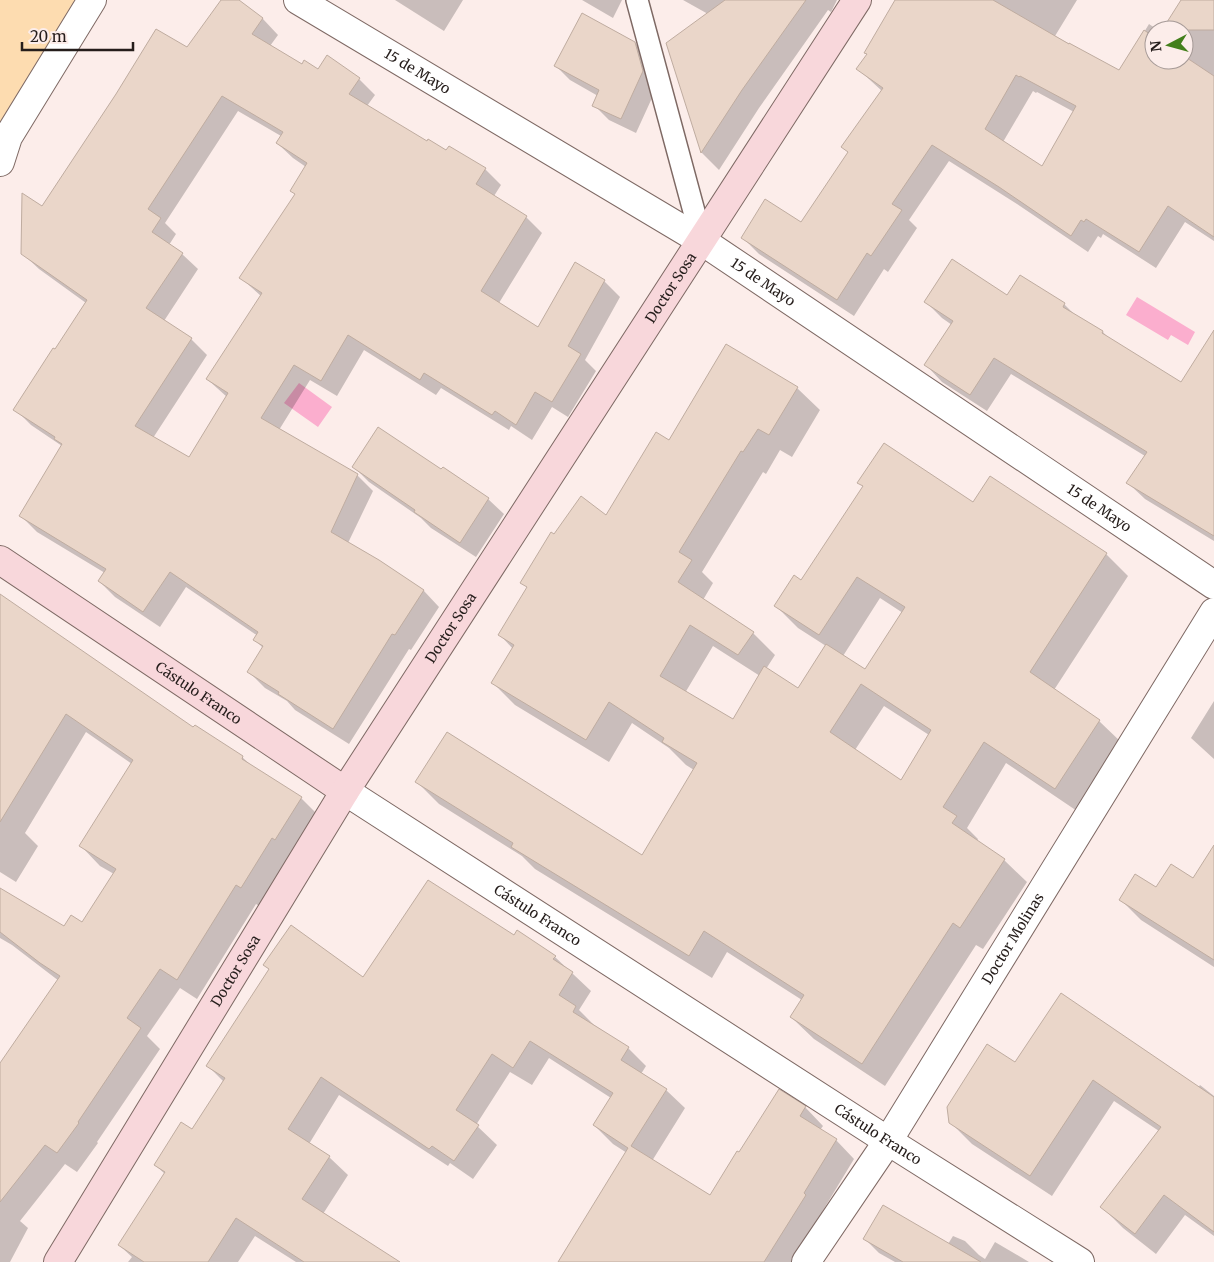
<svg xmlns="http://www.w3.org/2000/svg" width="1214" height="1262" font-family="Merriweather,serif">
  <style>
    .green { fill: #fddcb0 }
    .water { fill: #fbaece }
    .shadow { fill: #0003; fill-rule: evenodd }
    .building { fill: #ead6c9; stroke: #bfaca0; fill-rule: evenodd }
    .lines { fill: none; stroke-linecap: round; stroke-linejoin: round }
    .lane-casing { stroke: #7e6964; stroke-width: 24 }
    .street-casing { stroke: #7e6964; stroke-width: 30 }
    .secondary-casing { stroke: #7e6964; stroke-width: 30 }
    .lane { stroke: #fff; stroke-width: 21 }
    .street { stroke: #fff; stroke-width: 28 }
    .secondary { stroke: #f8d7db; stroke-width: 28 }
    .labels { text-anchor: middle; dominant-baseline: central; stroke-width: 4.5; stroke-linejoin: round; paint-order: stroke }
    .street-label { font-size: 14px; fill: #251d1b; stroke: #fcedea }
  </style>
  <rect width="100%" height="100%" fill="#fcedea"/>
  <path class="green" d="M0,0H76L0,134Z"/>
  <path class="water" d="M1137,297L1195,332L1188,345L1171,335L1168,340L1126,315Z
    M299,383L332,407L318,427L284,403Z"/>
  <path class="shadow" d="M223,0H237L263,19L278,35L270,46L303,65L318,70L327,57L359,79L375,95L367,106L427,143L485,169L501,185L494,196L526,217L542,233L499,303L539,328L575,264L604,281L620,297L585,360L596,371L568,417L552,407L532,440L511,426L509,430L441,388L436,395L364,350L337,396L310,380L279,430L357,475L373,491L348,543L424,591L439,607L411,650L409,649L349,744L295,710L287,701L265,688L249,672L263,648L255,640L258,636L186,587L160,627L115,597L99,581L105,573L37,532L21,516L62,446L31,425L15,409L56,351L86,303L39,269L22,253L42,207L187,49ZM238,111L281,136L277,143L293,158L306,167L292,191L296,195L241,278L261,296L207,379L227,397L189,459L153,438L207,355L191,339L164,321L198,269L182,254L169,245L176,234L165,223Z
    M395,0H463L444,31Z
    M582,0H622L613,18Z
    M683,0H837L831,12L828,10L759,108L719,170L702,153L667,43L708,14Z
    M903,0H1077L1055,36L1120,72L1149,24L1158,30H1154V60H1184V30H1163L1183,0H1214V241L1185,222L1156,268L1103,234L1101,238L1098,236L1088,252L1017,204L949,161L909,220L917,228L888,272L884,269L854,316L759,254L742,237L801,224L849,153L843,147L882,91L858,69ZM1033,91L1036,93L1037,92L1074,112L1043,168L1003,142Z
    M635,43L650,58L657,87L636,133L609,120L594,105L598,96L570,80L556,66Z
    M1008,297L1064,304L1078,318L1103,332L1110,340L1182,384L1214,346V541L1145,499L1128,483L1145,456L1011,374L987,411L942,382L926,365L952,325L942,318L925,301Z
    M727,345L797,388L820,410L792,457L780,450L766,474L763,472L702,572L713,583L703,600L753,633L775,655L766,669L798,690L826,646L798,628L776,606L801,581L864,487L859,483L974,504L1106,554L1128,576L1054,690L1099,721L1122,743L1077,811L1006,763L967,828L978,839L977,841L1004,860L1027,882L983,949L976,945L885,1086L814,1039L791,1017L802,1000L727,952L712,978L535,869L522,856L439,804L417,782L643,857L694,770L686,765L669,748L632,723L609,762L515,705L493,683L513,649L500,635L528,588L522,582L555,536L607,516L669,442ZM880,598L903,613L865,671L843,656ZM713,646L760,676L734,721L685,693ZM884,706L929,735L902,781L855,750Z
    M354,467L442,471L488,499L504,514L476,557L431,528L421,518L369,482Z
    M0,596L194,729L242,757L253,767L301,798L320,817L261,907L256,904L197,999L180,988L147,1036L160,1049L97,1142L98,1143L77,1172L65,1164L20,1221L28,1228L10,1262H0V1065L59,981L12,945L0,938V889L64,928L83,924L114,874L100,866L81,846L132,764L86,732L25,833L38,846L16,882L0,872Z
    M1214,701V759L1191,738Z
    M1214,847V967L1141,920L1121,900L1194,880Z
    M514,937L555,957L591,991L579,1010L594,1025L628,1048L646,1066L641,1074L666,1090L685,1108L652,1161L711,1196L740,1154L805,1107L823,1126L820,1130L836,1140L854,1159L822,1212L824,1214L794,1262H558L627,1153L613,1144L594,1125L611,1098L549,1058L532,1085L510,1072L476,1125L497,1145L473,1179L450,1163L448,1166L339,1095L309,1144L329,1157L348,1175L323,1214L398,1262H296L255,1236L238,1262H128L132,1257L119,1245L165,1174L155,1165L193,1130L224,1082L208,1066L270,970L264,965L364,979Z
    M1015,1064L1198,1088L1200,1085L1214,1096V1236L1185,1215L1156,1254L1123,1228L1102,1207L1159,1131L1114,1101L1052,1196L972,1144L950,1122Z
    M953,1236L965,1241L979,1255L985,1259L995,1242L1029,1262H895L879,1253L865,1239L948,1244Z"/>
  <path class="building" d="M221,0H239L263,18L252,34L302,64L304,60L318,69L327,55L360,78L349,94L427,141L428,139L446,150L449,146L486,168L476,184L527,216L481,291L538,327L575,262L605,280L568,346L581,354L552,402L535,392L516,425L495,411L492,415L424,373L420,380L348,335L321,381L294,365L261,418L358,474L331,532L379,560L424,590L395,635L392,634L333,729L278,694L279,692L247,672L263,646L253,640L258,632L170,572L143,612L98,581L106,569L19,516L62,444L54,439L55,437L13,410L53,348L55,349L87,300L21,254L22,193L42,206L116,94L156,29L187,47ZM222,96L283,132L276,143L307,163L290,191L295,194L239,278L262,293L206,379L228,393L189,457L135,426L192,338L146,308L183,253L152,232L161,218L148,209Z
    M725,0H806L742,90L701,153L666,43Z
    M895,0H993L1069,44V43L1119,70L1144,30L1154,37V60H1184V56L1214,76V237L1168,206L1139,252L1086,219L1084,222L1081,220L1071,236L999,187L932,145L892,204L902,210L871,256L867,253L837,300L741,238L765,199L801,222L848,152L841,147L883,88L856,69L867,54L864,53ZM1016,75L1019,77L1020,76L1076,106L1042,166L985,129Z
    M1181,0H1214V30H1162Z
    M582,13L635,42L643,71L621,119L592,106L599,90L554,66Z
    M952,259L1007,295L1020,275L1065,303L1063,307L1103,331L1102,333L1181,382L1214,330V536L1126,483L1147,452L994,358L970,395L924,365L953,321L924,302Z
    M726,344L798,387L769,435L758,429L743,452L741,451L679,552L692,560L678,582L754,632L738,655L690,625L660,676L733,719L764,666L798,688L826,644L865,669L905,607L857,577L819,635L774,606L794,575L801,580L863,486L857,483L884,443L973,502L990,476L1107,553L1030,672L1100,720L1055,789L984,742L943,807L957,816L952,823L1005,859L960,928L953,923L862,1064L790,1017L804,995L704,931L689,956L511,847L513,843L415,782L447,732L642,855L697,763L662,742L664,738L609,702L586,740L491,683L514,645L498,635L527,587L520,583L551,532L554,534L581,496L606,515L656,432L669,440ZM861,684L931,730L901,780L830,732Z
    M378,427L441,469L443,467L489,498L460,543L414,512L415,510L352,467Z
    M0,594L193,727L195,725L243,756L242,759L302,797L275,840L272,838L241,888L236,885L177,980L160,969L127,1018L141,1028L78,1122L79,1123L57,1153L45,1145L0,1202V1063L60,976L40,963L0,932V888L64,926L71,915L82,922L116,869L79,846L133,760L66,714L0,822Z
    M1214,845V960L1119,900L1135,874L1156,887L1171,864L1193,878Z
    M428,880L514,935L517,930L556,956L553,959L573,972L559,995L576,1006L573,1012L629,1047L621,1060L667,1089L631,1146L710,1195L737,1151L739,1152L779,1089L806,1106L800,1116L837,1139L804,1193L806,1195L764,1262H558L628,1148L593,1125L613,1093L530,1041L513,1068L492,1054L456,1110L479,1125L454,1161L432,1146L429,1149L321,1077L288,1129L330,1156L302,1199L400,1262H304L236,1218L208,1262H144L118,1245L165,1172L154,1165L181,1122L192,1129L225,1078L206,1066L269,969L263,965L291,925L363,977Z
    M1061,993L1214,1097V1232L1164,1195L1135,1234L1100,1207L1161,1127L1093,1080L1030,1176L949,1123L947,1107L987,1044L1015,1062Z
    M883,1205L981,1262H903L863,1239Z"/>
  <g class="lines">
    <g class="lane-casing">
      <path id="lane" d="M637,0L702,241"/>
    </g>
    <g class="street-casing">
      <g id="street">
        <path id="s1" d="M298,0L702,241L1214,585"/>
        <path d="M0,162L8,137L92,0"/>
        <path id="s2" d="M345,791L888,1141L1080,1262"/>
        <path id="s3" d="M806,1262L888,1141L1214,612"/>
      </g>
    </g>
    <g class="secondary-casing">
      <g id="secondary">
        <path id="s4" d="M0,560L345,791"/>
        <path id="s5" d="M58,1262L345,791L857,0"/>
      </g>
    </g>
    <use href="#lane" class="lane"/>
    <use href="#street" class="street"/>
    <use href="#secondary" class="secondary"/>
  </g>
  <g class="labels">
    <g class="street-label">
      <text stroke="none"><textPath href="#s1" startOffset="139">15 de Mayo</textPath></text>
      <text stroke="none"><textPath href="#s1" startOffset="544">15 de Mayo</textPath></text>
      <text stroke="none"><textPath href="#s5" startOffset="1151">Doctor Sosa</textPath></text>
      <text stroke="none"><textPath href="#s1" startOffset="949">15 de Mayo</textPath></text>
      <text stroke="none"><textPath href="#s5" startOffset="746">Doctor Sosa</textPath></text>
      <text stroke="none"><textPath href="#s4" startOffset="239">Cástulo Franco</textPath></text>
      <text stroke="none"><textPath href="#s2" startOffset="229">Cástulo Franco</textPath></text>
      <text stroke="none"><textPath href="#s3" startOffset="384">Doctor Molinas</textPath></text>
      <text stroke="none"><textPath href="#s5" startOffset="341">Doctor Sosa</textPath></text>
      <text stroke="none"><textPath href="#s2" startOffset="634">Cástulo Franco</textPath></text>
    </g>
  </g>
  <g transform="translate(1169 45) rotate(264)"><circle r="24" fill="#fcedea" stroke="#a69a97"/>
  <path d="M0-4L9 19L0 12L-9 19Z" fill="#437f1b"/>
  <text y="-8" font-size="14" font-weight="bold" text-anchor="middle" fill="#251d1b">N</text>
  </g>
  <path d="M22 42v8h111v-8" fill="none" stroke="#251d1b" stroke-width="2.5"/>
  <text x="30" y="42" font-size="15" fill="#251d1b" stroke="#fcedea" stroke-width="4" paint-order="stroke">20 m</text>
</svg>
